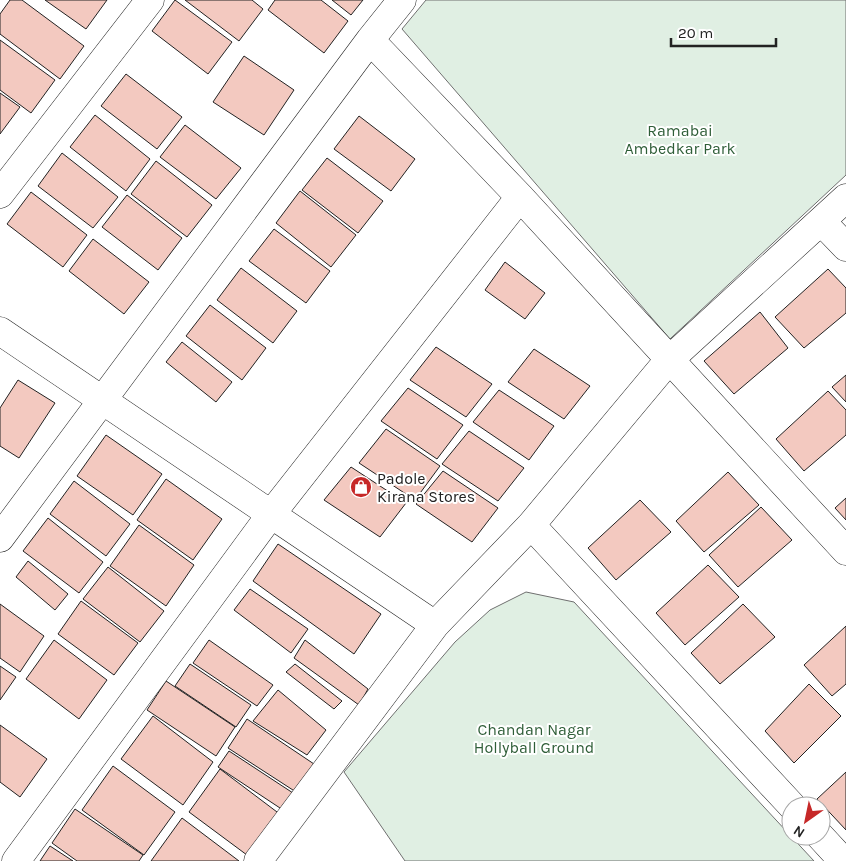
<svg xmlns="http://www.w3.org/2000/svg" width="846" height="861" font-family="Karla,sans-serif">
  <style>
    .green { fill: #e0efe3; stroke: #6f6f6f }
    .building { fill: #f3c9c0; stroke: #222 }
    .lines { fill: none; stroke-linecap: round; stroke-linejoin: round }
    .minor-casing { stroke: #222; stroke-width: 29 }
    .minor { stroke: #fff; stroke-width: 28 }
    .labels { text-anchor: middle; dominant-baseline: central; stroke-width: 4; stroke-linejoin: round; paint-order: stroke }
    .park-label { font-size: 16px; fill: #2f5e38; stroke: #fff }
    .poi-label { font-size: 16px; fill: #222; stroke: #fff; text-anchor: start }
  </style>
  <rect width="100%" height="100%" fill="#fff"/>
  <path class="green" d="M426,0H846V175L670,339L402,29Z
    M526,592L574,602L814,861H405L344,772L455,642L490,610Z"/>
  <path class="building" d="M10,0H22L84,46L60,79L0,34V14Z
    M45,0H107L86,29Z
    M175,0L232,42L208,74L152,31Z
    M185,0H252L263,9L239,41Z
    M275,0H321L348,21L324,53L268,10Z
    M332,0H363L351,15Z
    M0,40L55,80L31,113L0,90Z
    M244,56L294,90L264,135L213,102Z
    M126,74L182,117L157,149L101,106Z
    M0,93L20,107L0,134Z
    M95,115L150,159L126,191L70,147Z
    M359,116L415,159L391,191L334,149Z
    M185,125L241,168L216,199L160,157Z
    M62,153L118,197L93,228L38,186Z
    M327,158L383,201L358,233L302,190Z
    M156,161L212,205L187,237L131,194Z
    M300,191L356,235L331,267L276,223Z
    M31,192L87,235L63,267L7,224Z
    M127,195L182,238L158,270L102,227Z
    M274,229L330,271L306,303L249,261Z
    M93,239L149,282L124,314L69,271Z
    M505,262L545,293L525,319L485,290Z
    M241,268L297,311L273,343L217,300Z
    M828,269L846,288V313L804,348L775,317Z
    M210,305L266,348L242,380L186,336Z
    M760,312L788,348L734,394L704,361Z
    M182,342L232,382L216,402L166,362Z
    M436,347L492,384L466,417L410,380Z
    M534,349L590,386L564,419L508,382Z
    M846,375V402L832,387Z
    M18,380L55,403L19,458L0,446V408Z
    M408,388L463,425L437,459L381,421Z
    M499,390L554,426L529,460L473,422Z
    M828,391L846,410V435L804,471L776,439Z
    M386,429L440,466L415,500L359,463Z
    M469,431L524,468L498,501L442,464Z
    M106,435L162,474L133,515L77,476Z
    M351,467L406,503L380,537L324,500Z
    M443,471L498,508L472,542L416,504Z
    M728,472L759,505L704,552L676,521Z
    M166,479L222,519L193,560L137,520Z
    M74,481L130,524L106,556L50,514Z
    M846,498V520L835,508Z
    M640,500L671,532L616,580L588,548Z
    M761,507L792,540L738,587L709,555Z
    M48,518L103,562L79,593L23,551Z
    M139,525L194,565L166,606L110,566Z
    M278,544L381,614L354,654L253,581Z
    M28,561L68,594L55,610L16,577Z
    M708,565L739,597L685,645L656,613Z
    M108,567L164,611L140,642L83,599Z
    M250,589L308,629L291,653L234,610Z
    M81,601L138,643L114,675L58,634Z
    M0,604L44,636L20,672L0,658Z
    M743,604L775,637L720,684L691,653Z
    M846,626V684L832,696L804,665Z
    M54,640L107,680L79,719L26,679Z
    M209,640L273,685L257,706L193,663Z
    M305,640L368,689L359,705L294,658Z
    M190,664L251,705L236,727L175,686Z
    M295,664L342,701L334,709L286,672Z
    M0,666L16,677L0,700Z
    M166,681L235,727L216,756L147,710Z
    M809,684L841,716L794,763L765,731Z
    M278,690L326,730L307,755L253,721Z
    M153,716L213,762L183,805L121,759Z
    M247,719L314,764L296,792L228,748Z
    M0,725L47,759L20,797L0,782Z
    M229,751L293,793L283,810L218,767Z
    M113,766L175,812L144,855L82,810Z
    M220,769L281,815L251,858L189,812Z
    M846,772V830L817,799Z
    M75,809L143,855L139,861H77L52,843Z
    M182,818L239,861H151Z
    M50,846L73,861H40Z"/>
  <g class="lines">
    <g class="minor-casing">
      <path id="minor" d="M370,40L402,0
        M0,194L150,0
        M821,221L846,247
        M0,331L435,625
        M531,525L792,806
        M0,538L370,40L520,197L846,551
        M820,836L843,861
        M16,861L272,513L520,197
        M258,861L435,625L531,525L668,361L846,198"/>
    </g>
    <use href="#minor" class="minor"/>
  </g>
  <defs>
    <g id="shop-disc" transform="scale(1.125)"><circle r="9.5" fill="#c62828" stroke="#fff"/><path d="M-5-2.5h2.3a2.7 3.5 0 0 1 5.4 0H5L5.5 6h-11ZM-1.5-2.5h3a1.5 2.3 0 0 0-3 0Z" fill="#fff"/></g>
  </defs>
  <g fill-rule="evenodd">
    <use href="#shop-disc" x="361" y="487"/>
  </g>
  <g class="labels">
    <g class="park-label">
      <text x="680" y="130">Ramabai<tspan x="680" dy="18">Ambedkar Park</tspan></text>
      <text x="534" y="729">Chandan Nagar<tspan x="534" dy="18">Hollyball Ground</tspan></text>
    </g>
    <g class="poi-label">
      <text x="377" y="478">Padole<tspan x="377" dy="18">Kirana Stores</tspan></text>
    </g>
  </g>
  <g transform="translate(806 821) rotate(213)"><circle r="24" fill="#ffffff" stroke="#a7a7a7"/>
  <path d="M0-4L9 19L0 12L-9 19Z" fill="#c62828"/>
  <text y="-8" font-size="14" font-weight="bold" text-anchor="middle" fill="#222222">N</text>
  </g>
  <path d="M671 38v8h105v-8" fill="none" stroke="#222222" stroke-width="2.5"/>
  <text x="678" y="38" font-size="15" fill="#222222" stroke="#ffffff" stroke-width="4" paint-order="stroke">20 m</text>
</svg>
